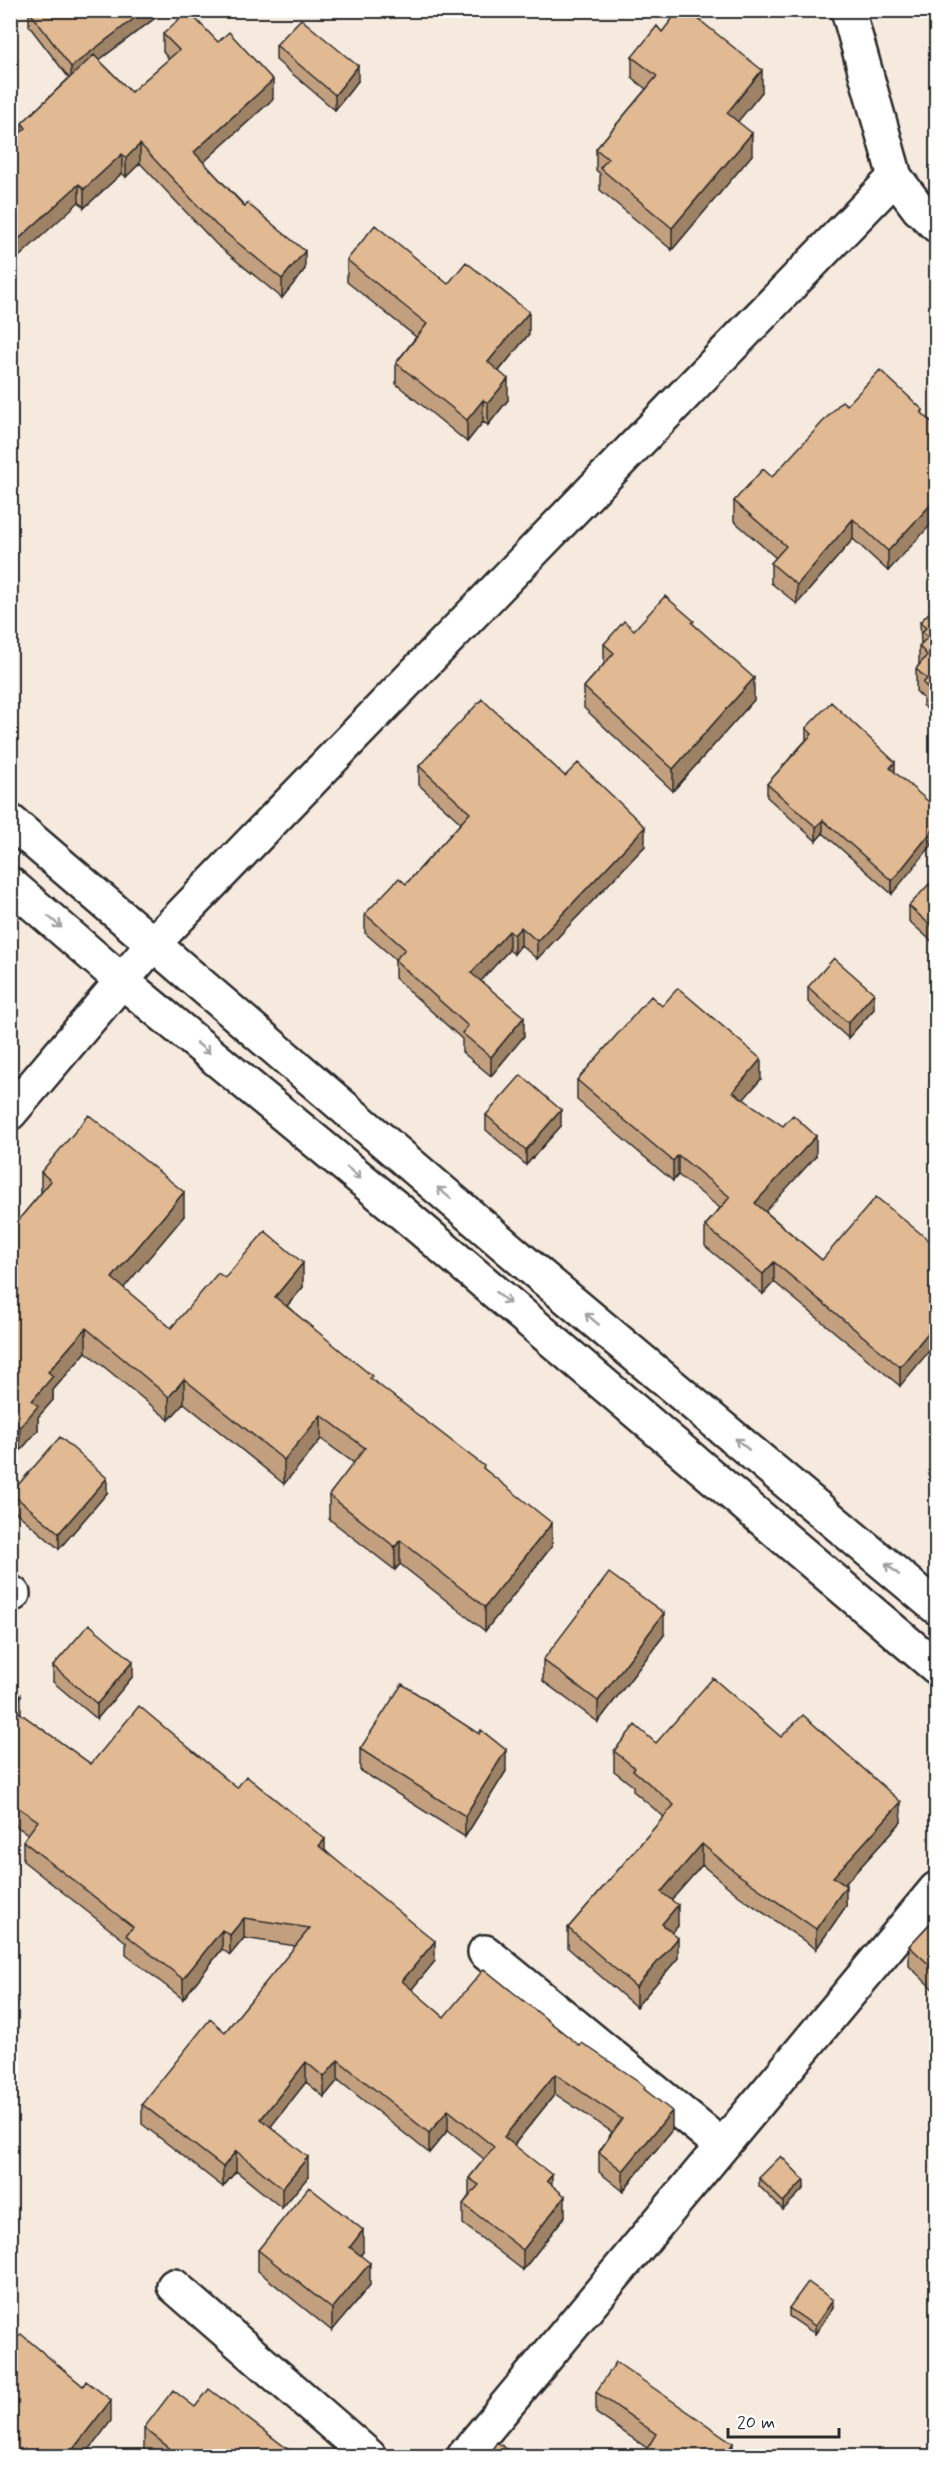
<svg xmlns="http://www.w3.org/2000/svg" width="947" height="2467" font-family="Mynerve,sans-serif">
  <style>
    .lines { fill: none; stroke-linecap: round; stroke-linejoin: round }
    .minor-casing { stroke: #2b2b2b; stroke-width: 38 }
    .minor { stroke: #fff; stroke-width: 33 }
    .wall { fill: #c29f7e; stroke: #2b2b2b; stroke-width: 1.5 }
    .shaded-wall { fill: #9e8266; stroke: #2b2b2b; stroke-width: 1.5 }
    .building { fill: #e1b992; stroke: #2b2b2b; stroke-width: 1.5 }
    .oneway { stroke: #a0a0a0 }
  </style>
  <rect width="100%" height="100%" fill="#f6eade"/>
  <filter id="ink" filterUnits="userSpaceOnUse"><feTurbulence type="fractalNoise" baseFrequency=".0167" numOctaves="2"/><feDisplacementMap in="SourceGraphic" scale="12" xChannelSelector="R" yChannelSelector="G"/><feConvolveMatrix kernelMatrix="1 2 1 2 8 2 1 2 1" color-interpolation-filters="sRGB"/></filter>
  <g filter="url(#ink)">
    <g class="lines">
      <g class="minor-casing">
        <path id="minor" d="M848,10L895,177L919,209L936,225
          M10,821L529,1266L936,1607
          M10,884L122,981L400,1211L936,1667
          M10,1113L154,943L895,177
          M10,1592L13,1594
          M485,1952L722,2146
          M174,2286L369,2456
          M464,2456L936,1889"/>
      </g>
      <use href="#minor" class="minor"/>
    </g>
    <path class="wall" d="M155,10V18L99,60L131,92L169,59L163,52V34L218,42L273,99L203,162L305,269L282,298L216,244L140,163L126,177L122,173L84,208L22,131V123L69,78L29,26V11Z
      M662,32L762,92L737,122L752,155L672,250L600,190V174L596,170V149L646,89L632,78V57Z
      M276,45L358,81L335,110L276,60Z
      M347,260L448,284L529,334L499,371L508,400L488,425L483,422L467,442L396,384V363L416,337L347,282Z
      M847,405L923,410L888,571L853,539L797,604L771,583V563L776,558L734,521V501L772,477Z
      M936,606V719L923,705V698L916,691V669L919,665V646L921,644L920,622Z
      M694,625L754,700L673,791L584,708V687L604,664V644L634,630Z
      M806,728L895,773L892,894L823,833L816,841L767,797V784L806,740Z
      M419,766L565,776L645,846L537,959L521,945L514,954L509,950L480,981L524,1036L491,1076L462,1052V1039L395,978V959L365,933V914L406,884L461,823L419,785Z
      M936,890V945L909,921V906Z
      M808,987L874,1009L848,1038L808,1002Z
      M662,1006L761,1079L743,1099L816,1156L765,1211L822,1260L936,1246L900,1386L774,1282L763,1294L705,1246V1226L720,1208L678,1175L673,1181L577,1100V1080Z
      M486,1115L561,1126L526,1165L486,1130Z
      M41,1172L184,1216L123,1288L171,1328L225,1278L303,1287L287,1306L372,1380L484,1469L552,1546L485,1631L400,1564L395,1570L329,1519V1495L354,1463L321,1439L284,1484L184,1403L169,1420L86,1352L53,1390V1400L38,1417V1430L20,1451L10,1443V1230L41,1193Z
      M11,1493H107L59,1549L11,1508Z
      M664,1635L598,1722L543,1681V1660Z
      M53,1666L133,1676L97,1719L53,1682Z
      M10,1688L21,1714L91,1764L237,1788L325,1850L435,1961L411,1990L444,2017L580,2046L645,2090L672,2130L623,2191L599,2172V2152L612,2132L555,2094L514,2145L552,2186L565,2216L523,2270L463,2224V2204L469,2196V2178L484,2159L448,2130L429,2153L338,2080L324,2097L306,2082L271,2126L308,2177L282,2208L236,2171L223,2187L142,2124V2104L225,2032L296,1946L244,1938L230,1955L222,1949L183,1999L126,1955V1942L23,1861V1841L28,1834L10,1822Z
      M781,1737L901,1822L844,1885L846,1906L816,1949L739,1896L702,1865L671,1900L678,1926L672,1933L678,1958L636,2007L568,1948V1928L664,1817L633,1791V1786L614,1771V1751L656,1743Z
      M360,1749L506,1771L465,1837L360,1770Z
      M936,1917V1992L909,1966V1946Z
      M759,2178L804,2188L783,2210L759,2186Z
      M258,2250L363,2252L360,2256L370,2285L332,2331L258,2271Z
      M789,2308H833L815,2334L789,2316Z
      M596,2392L733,2457L647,2448L596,2413Z
      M195,2407L298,2457H152L144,2450V2428Z"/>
    <path class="shaded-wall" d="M145,10H155V18L71,81V67Z
      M358,66V81L335,110V95Z
      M762,70V92L727,135V113Z
      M273,80V99L194,171V152Z
      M752,133V155L672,250V228Z
      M140,144V163L126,177V158Z
      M122,154V173L84,208V189Z
      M79,184V202L10,265V247Z
      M305,251V269L282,298V279Z
      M529,312V334L488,384V362Z
      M508,379V400L488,425V403Z
      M483,400V422L467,442V420Z
      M936,499V519L888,571V551Z
      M853,519V539L797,604V585Z
      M754,678V700L673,791V769Z
      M895,762V776L890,768Z
      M823,820V833L816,841V827Z
      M936,826V840L892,894V881Z
      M645,827V846L537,959V941Z
      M521,927V945L514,954V935Z
      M509,931V950L471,992V973Z
      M874,993V1009L848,1038V1023Z
      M524,1017V1036L491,1076V1057Z
      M761,1059V1079L733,1112V1092Z
      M561,1110V1126L526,1165V1150Z
      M816,1136V1156L755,1223V1203Z
      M678,1155V1175L673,1181V1161Z
      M184,1192V1216L112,1302V1278Z
      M774,1262V1282L763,1294V1274Z
      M303,1263V1287L275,1320V1297Z
      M936,1323V1343L900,1386V1367Z
      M86,1328V1352L53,1390V1400L38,1417V1430L20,1451V1427L32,1401L48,1372Z
      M184,1379V1403L169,1420V1397Z
      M321,1415V1439L284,1484V1460Z
      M107,1478V1493L59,1549V1533Z
      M552,1523V1546L485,1631V1607Z
      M400,1540V1564L395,1570V1547Z
      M664,1613V1635L598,1722V1701Z
      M133,1661V1676L97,1719V1704Z
      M21,1695V1715L13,1708Z
      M506,1750V1771L465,1837V1816Z
      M901,1802V1822L833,1897V1877Z
      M325,1839V1859L319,1846Z
      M702,1844V1865L661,1912V1892Z
      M846,1886V1906L816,1949V1929Z
      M678,1905V1926L662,1944V1924Z
      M244,1918V1938L230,1955V1935Z
      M222,1930V1949L183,1999V1979Z
      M678,1938V1958L636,2007V1987Z
      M435,1941V1961L402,2001V1981Z
      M338,2060V2080L324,2097V2077Z
      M306,2062V2082L261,2139V2119Z
      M555,2074V2094L504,2157V2137Z
      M448,2110V2130L429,2153V2133Z
      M672,2111V2130L623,2191V2171Z
      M236,2151V2171L223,2187V2167Z
      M308,2157V2177L282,2208V2188Z
      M552,2175V2195L547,2181Z
      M804,2180V2188L783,2210V2202Z
      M565,2196V2216L523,2270V2250Z
      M363,2230V2252L350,2269V2247Z
      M370,2263V2285L332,2331V2309Z
      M833,2300V2308L815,2334V2326Z
      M111,2400V2421L84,2457H67Z
      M733,2443V2457H724Z"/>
    <path class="building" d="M30,10H145L71,67L29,11Z
      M679,10H687L762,70L727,113L752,133L672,228L600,168L608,159L596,149L657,76L632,57L657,26L662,32Z
      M188,11L218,42L229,32L273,80L194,152L245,207L247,203L305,251L282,279L216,225L140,144L126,158L122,154L84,189L79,184L10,247V142L26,128L22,123L94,55L131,92L179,50L163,34Z
      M301,19L358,66L335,95L276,45Z
      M375,225L448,284L466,262L529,312L488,362L508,379L488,403L483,400L467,420L396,363L427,324L347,260Z
      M880,370L923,410L921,412L936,426V499L888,551L853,519L797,585L771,563L786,546L734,501L763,469L772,477L842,401L847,405Z
      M665,596L694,621L692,623L754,678L673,769L584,687L614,653L604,644L624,621L634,630Z
      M936,606V696L923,683L927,679L916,669L927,655L919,646L928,637L922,632L926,628L920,622Z
      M482,699L565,776L578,763L645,827L537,941L521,927L514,935L509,931L471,973L524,1017L491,1057L462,1033L468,1026L395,960L405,949L365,914L399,878L406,884L470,813L419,766Z
      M831,702L895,762L890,768L936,808V826L892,881L823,820L816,827L767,784L812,734L806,728Z
      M929,884L936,890V930L909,906Z
      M834,958L874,993L848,1023L808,987Z
      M678,988L761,1059L733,1092L783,1126L793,1115L816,1136L755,1203L822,1260L876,1197L936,1246V1323L900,1367L774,1262L763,1274L705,1226L730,1197L678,1155L673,1161L577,1080L651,996L662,1006Z
      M521,1075L561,1110L526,1150L486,1115Z
      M89,1115L184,1192L112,1278L171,1328L218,1273L225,1278L265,1231L303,1263L275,1297L372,1376L370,1378L484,1466L483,1468L552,1523L485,1607L400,1540L395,1547L329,1495L365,1448L321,1415L284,1460L184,1379L169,1397L86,1328L48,1372L53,1376L32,1401L38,1406L20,1427L10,1419V1230L51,1181L41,1172Z
      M60,1437L107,1478L59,1533L11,1493Z
      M609,1573L664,1613L598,1701L543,1660Z
      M89,1624L133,1661L97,1704L53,1666Z
      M713,1678L781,1737L803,1715L901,1802L833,1877L846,1886L816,1929L739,1875L702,1844L661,1892L678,1905L662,1924L678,1938L636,1987L568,1928L674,1805L633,1770L635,1768L614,1751L635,1725L656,1743Z
      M402,1684L479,1734L481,1730L506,1750L465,1816L360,1749Z
      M10,1688L21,1695L13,1708L91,1764L139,1706L237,1788L246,1776L325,1839L319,1846L435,1941L402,1981L444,2017L484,1969L580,2046L582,2043L637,2080L645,2087L644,2089L672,2111L623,2171L599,2152L622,2119L555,2074L504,2137L552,2175L547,2181L565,2196L523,2250L463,2204L479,2185L469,2178L494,2147L448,2110L429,2133L338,2060L324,2077L306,2062L261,2119L308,2157L282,2188L236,2151L223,2167L142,2104L210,2019L225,2032L310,1928L244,1918L230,1935L222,1930L183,1979L126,1935L133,1927L23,1841L38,1821L10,1802Z
      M936,1917V1971L909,1946Z
      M781,2156L804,2180L783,2202L759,2178Z
      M309,2187L363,2230L350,2247L370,2263L332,2309L258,2250Z
      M808,2282L833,2300L815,2326L789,2308Z
      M21,2334L83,2386L86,2381L111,2400L67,2457H10V2346Z
      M616,2362L733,2443L724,2457H642L656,2434L596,2392Z
      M209,2389L298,2457H181L144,2428L173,2390L195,2407Z
      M497,2442L518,2457H487Z"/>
    <defs><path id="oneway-shaft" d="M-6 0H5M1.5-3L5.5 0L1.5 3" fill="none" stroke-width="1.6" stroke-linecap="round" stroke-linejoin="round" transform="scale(1.5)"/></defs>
    <g class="oneway">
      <use href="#oneway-shaft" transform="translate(55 922) rotate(41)"/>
      <use href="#oneway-shaft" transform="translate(203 1048) rotate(40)"/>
      <use href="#oneway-shaft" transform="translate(354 1173) rotate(40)"/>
      <use href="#oneway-shaft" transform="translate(444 1193) rotate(-139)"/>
      <use href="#oneway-shaft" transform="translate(503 1298) rotate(40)"/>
      <use href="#oneway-shaft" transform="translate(592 1319) rotate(-140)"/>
      <use href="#oneway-shaft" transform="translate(742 1444) rotate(-140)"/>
      <use href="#oneway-shaft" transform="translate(892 1569) rotate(-140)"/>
    </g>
  </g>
  <rect width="947" height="2467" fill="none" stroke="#fff" stroke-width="36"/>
  <rect x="18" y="18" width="911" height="2431" fill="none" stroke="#2b2b2b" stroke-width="2" filter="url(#ink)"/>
  <path d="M728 2428v9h111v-9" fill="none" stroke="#2b2b2b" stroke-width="3"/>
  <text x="737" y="2428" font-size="18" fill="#2b2b2b" stroke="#ffffff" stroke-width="4.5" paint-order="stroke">20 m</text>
</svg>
